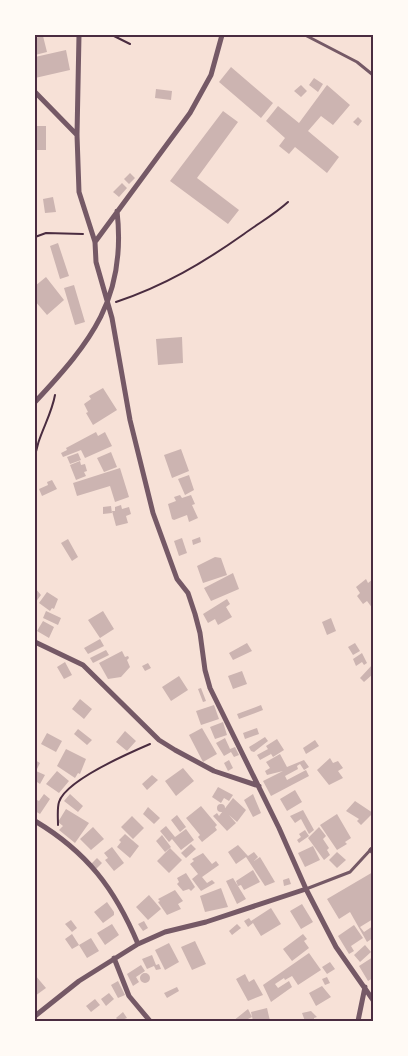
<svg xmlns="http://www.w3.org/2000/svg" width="408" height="1056" font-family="Georgia,serif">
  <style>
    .building { fill: #ccb4b1 }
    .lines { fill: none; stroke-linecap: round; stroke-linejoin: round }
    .path { stroke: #4a2c40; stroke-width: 2 }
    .service { stroke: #755966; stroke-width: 3 }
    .minor { stroke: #755966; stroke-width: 5 }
    .neatline { fill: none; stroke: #4a2c40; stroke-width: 2 }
  </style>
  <rect width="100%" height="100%" fill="#f7e1d7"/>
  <path class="building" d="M43,36L47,52L35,55V38Z
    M66,50L70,70L35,78V57Z
    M231,67L273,103L261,118L219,82Z
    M314,78L323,84L318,92L309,85Z
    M301,85L307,91L301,97L294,91Z
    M327,85L350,105L333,125L321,116L308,131L339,157L327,173L295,147L289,154L279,146L285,138L266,121L278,106L299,123Z
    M156,89L172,91L171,100L155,98Z
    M223,111L238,122L197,178L239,210L228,224L170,181Z
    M358,117L362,121L358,126L353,122Z
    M35,126H46V150H35Z
    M130,173L135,178L129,184L124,179Z
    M122,183L127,188L119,197L113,192Z
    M53,197L56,212L45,213L43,199Z
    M58,243L69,276L60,279L50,246Z
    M46,277L64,300L47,315L35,301V286Z
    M74,285L85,322L75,325L64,288Z
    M182,337L183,363L158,365L156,339Z
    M103,388L117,410L93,425L86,413L88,412L84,404L91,399L89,396Z
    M96,432L98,436L105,432L112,446L85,458L81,450L63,457L61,453L67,450L66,448Z
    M181,449L189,471L172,478L164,455Z
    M111,452L117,467L104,472L97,458Z
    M78,453L81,460L70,464L67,457Z
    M80,461L81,465L85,464L87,471L84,472L86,476L76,480L70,465Z
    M120,468L129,497L115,502L110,486L77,496L73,483Z
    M189,475L194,490L185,495L178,479Z
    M52,480L57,489L42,496L39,489L48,485L47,482Z
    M180,495L182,498L191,495L195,504L192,505L198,518L189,522L187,515L174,520L172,519L168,504L176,501L174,497Z
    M121,505L122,509L129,507L131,514L126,516L128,523L116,526L112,511H115V507Z
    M111,506L112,513L103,514V507Z
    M200,537L201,542L193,545L192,540Z
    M182,538L187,553L179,556L174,541Z
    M68,539L78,557L72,561L61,543Z
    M215,557L221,558L227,575L203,583L197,566Z
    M233,573L239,589L211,601L204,588Z
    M366,579L368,583L373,579V609L367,601L363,604L357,596L360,593L356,587Z
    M35,588L41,595L35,603Z
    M47,592L58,599L54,609L52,608L50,611L39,603Z
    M227,599L230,604L226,607L232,617L218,625L215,619L208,623L203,614Z
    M46,611L61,618L58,625L43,618Z
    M103,611L114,629L100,638L88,620Z
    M331,618L336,631L327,635L322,622Z
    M43,621L54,627L49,638L37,631Z
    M100,639L104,646L88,654L84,648Z
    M247,643L252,651L233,660L229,653Z
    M355,643L360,651L353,655L348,647Z
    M106,650L109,655L93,663L90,658Z
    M122,651L125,657L128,656L129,658L127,660L130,667L121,677L108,679L99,663Z
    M362,653L367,663L364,665L362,662L356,666L353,659Z
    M65,662L72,675L64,679L57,667Z
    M148,663L151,668L145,671L142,666Z
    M373,664V674L364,682L360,678Z
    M242,671L247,684L233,689L228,676Z
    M179,676L188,690L171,701L162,687Z
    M201,688L206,701L203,702L198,689Z
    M80,699L92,709L84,719L72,709Z
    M214,705L219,719L201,725L196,711Z
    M261,705L263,710L239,719L237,714Z
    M223,722L227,735L215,739L210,727Z
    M202,728L217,754L203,762L189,735Z
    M257,728L259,734L245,739L243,733Z
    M78,729L92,740L87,745L74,734Z
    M125,731L136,741L127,751L116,742Z
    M47,733L62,741L56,752L41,744Z
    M265,737L268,741L254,752L251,751L249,747Z
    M225,738L230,749L235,747L239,755L234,757L231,752L224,756L216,743Z
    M277,739L284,750L273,757L266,746Z
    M315,740L319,746L306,754L303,748Z
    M66,749L86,759L80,774L78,773L75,778L57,766Z
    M268,749L271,754L260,760L257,755Z
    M280,754L287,767L304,760L309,767L304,770L300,764L297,766L298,769L285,776L287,780L306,770L309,776L271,796L263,781L283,771L267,775L265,771L270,768L266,762Z
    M330,758L333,763L338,761L343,768L338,771L343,778L329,785L317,770Z
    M35,760L40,763L36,771L45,775L40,784L37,782L35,787Z
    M229,760L233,768L228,771L224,763Z
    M183,768L194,781L176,796L165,781Z
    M57,771L69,781L59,793L46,784Z
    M152,775L158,780L147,790L142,784Z
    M218,787L233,795L229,801L224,798L221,803L212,797Z
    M295,790L302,802L287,811L280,799Z
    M44,794L50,799L40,814L35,811V799L39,801Z
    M70,794L83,806L78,812L64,801Z
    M253,794L261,813L253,817L244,800Z
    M233,798L246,810L237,822L229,815L236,823L227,831L213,816L217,813L219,816Z
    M355,801L373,813L361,825L357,821L359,819L346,811Z
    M217 808a4 4 0 1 1 8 0a4 4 0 1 1-8 0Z
    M201,806L217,825L215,827L217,830L202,842L198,837L200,835L186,818Z
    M148,807L160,818L154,824L143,814Z
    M66,809L89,823L75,843L59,830L63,826L58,822Z
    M303,810L314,830L309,834L301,819L295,823L290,816Z
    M337,814L351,838L345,842L347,844L337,850L320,825Z
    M177,815L186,827L180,832L171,820Z
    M132,816L144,828L133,839L121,827Z
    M166,826L175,837L186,829L194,840L181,850L172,839L169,842L160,831Z
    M93,827L104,839L91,850L80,839Z
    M319,827L326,836L323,839L329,848L327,850L330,855L324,860L308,838Z
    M305,830L309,836L299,843L297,840L301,837L299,834Z
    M125,834L139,846L130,858L117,847L121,842L119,840Z
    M162,835L171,847L165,852L156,841Z
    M191,844L196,849L186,858L181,853Z
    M238,845L248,856L254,852L258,857L254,861L260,857L275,882L265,886L246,857L236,864L228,852Z
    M313,846L320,860L305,867L298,853Z
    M112,847L124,863L114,871L105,860L108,858L104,853Z
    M170,848L182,860L169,873L157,861Z
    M337,852L346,860L337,868L329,860Z
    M203,853L212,864L216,861L219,865L202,877L207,883L212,880L215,883L201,891L192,879L198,874L190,864L194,861L192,859Z
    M97,858L102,863L96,869L91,864Z
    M253,870L260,882L244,890L241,885L238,886L236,881Z
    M373,872V919L360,927L364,932L373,926V938L367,942L350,912L339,919L327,899Z
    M186,873L195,887L191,891L189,889L183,891L177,884L179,882L177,878Z
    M233,878L246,899L237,904L226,881Z
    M289,878L291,884L284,886L283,880Z
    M221,888L228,907L205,912L200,896Z
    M175,890L183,901L178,904L181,909L167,915L158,902L160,901L158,899Z
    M149,895L161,909L148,920L136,907Z
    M107,902L114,912V915L103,923L94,912Z
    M302,904L313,922L301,929L290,911Z
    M271,908L281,924L261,936L253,923L248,927L244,921L249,918L251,921Z
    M71,920L77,928L72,932L65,924Z
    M144,921L148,928L143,931L138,924Z
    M112,924L119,935L105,945L97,933Z
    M237,924L241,928L232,935L229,931Z
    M354,925L363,938L351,946L354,951L349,954L338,936Z
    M72,934L79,945L72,949L65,939Z
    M303,934L307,939L304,941L309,948L292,961L283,949Z
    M91,938L99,951L87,958L79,945Z
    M195,941L206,964L192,970L181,947Z
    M169,943L179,962L165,970L155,950Z
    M365,945L371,952L360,962L354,955Z
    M309,953L321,970L298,985L292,976L285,980L284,978L275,984L278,988L289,981L292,987L271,1002L263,985Z
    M152,955L156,965L159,964L161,969L156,970L154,966L147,969L142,959Z
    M373,957V978L368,981L359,966Z
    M330,962L335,969L327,974L322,967Z
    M141,965L145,971L136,977L139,982L133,986L127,974Z
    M140 978a5 5 0 1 1 10 0a5 5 0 1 1-10 0Z
    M245,974L249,982L254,979L263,995L248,1001L236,979Z
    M35,975L46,988L35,996Z
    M327,977L330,983L325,985L322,979Z
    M118,981L125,995L118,998L111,985Z
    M322,986L331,997L316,1006L309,993Z
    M177,987L179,991L167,998L164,993Z
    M109,993L114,999L106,1006L101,999Z
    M95,999L100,1005L91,1012L86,1006Z
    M267,1008L270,1021H253L251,1012Z
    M248,1009L252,1017L244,1021H233Z
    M311,1011L317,1017L314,1018V1021H305L302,1013Z
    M123,1012L127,1018L119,1021L116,1018Z"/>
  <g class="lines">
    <path class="path" d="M112,35L130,44
      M35,237L46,233L83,234
      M116,302C164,286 203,263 244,234C259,223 275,214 288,202
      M35,460C36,438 51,418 55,395
      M35,469L36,476
      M58,825C58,818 57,808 59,802C66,780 129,753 150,744"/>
    <path class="service" d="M305,35L357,62L373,75
      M306,889L350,872L373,847"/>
    <path class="minor" d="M79,35L77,135L79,192L95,242L96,262L112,318L130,420L153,513L177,579L188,593L195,614L200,633L205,670L210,688L279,828L306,889L336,947L373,1000
      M35,92L77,135
      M95,242L190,113L211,75L222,35
      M35,402C91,342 127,298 117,211
      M35,642L83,665L159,740L175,750L214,771L259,786
      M35,821C87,852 115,889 138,944
      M371,850L373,852
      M114,958L129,996L150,1021
      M35,1016L79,981L138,944L165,932L206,922L306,889
      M358,1021L365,987"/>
  </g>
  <rect width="408" height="1056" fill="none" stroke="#fffaf5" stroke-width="72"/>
  <rect x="36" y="36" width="336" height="984" class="neatline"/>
</svg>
